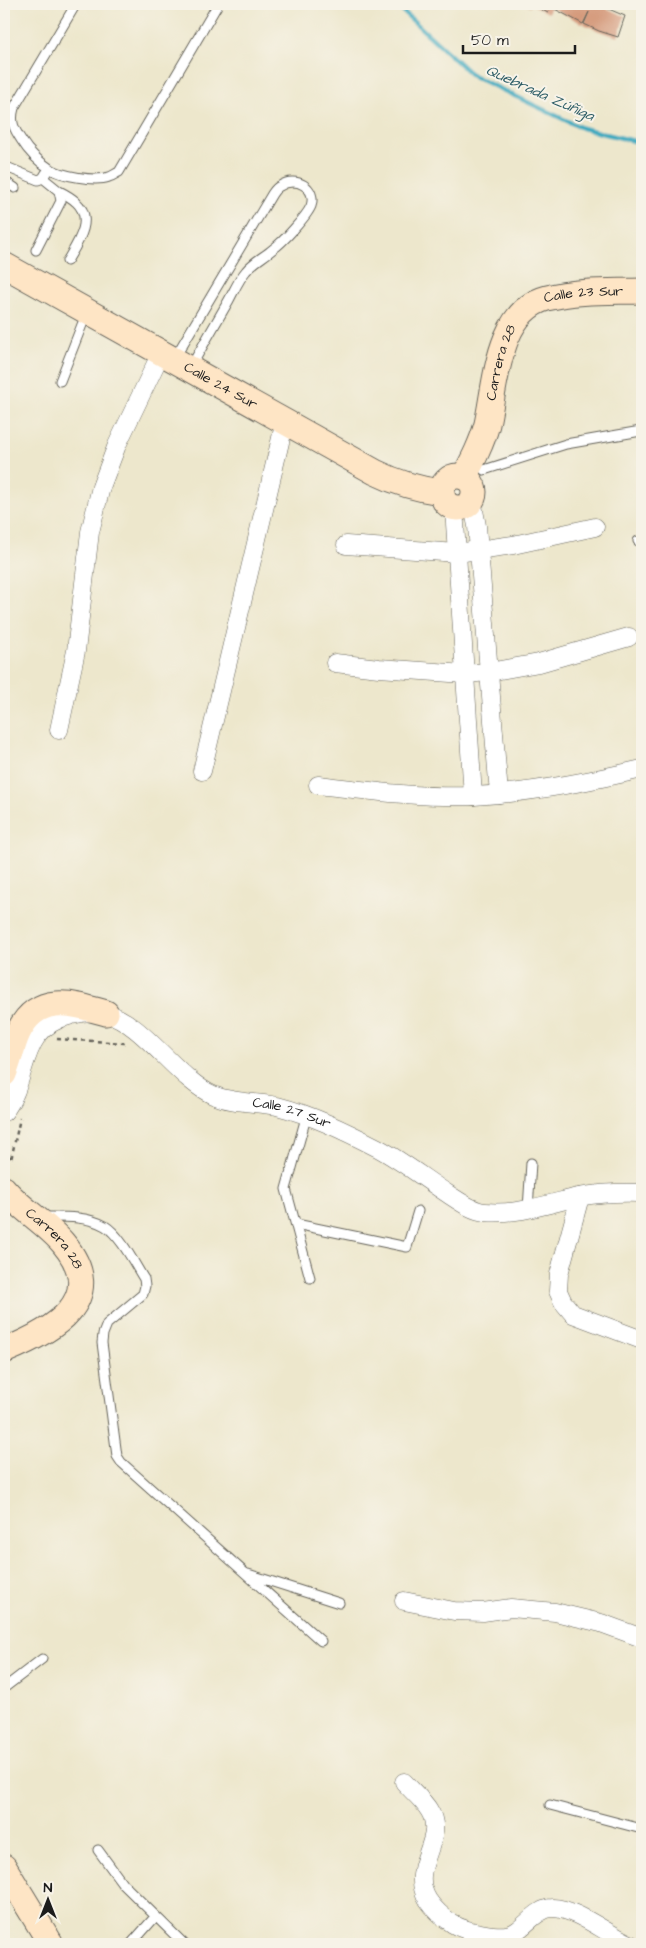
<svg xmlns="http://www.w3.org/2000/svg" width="646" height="1948" font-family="'Architects Daughter',sans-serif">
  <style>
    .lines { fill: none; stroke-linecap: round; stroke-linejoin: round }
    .stream { stroke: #40aac0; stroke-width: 4.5 }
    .building { fill: #d49879 }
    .lane-casing { stroke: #65635a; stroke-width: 11 }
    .street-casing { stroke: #65635a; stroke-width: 19 }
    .secondary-casing { stroke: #65635a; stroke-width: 27 }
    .path { stroke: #65635a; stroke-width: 2.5; stroke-dasharray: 4 4; stroke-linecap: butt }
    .lane { stroke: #fff; stroke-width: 9 }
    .street { stroke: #fff; stroke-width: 18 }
    .secondary { stroke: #fee5c5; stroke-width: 25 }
    .labels { text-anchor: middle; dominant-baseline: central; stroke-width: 4; stroke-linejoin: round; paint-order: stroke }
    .street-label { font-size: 14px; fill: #1c1c1c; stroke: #f7f3e8 }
    .water-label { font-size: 15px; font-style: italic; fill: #2c5c66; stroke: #f7f3e8 }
  </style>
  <rect width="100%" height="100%" fill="#f7f3e8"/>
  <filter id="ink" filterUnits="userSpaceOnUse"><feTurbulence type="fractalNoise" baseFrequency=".02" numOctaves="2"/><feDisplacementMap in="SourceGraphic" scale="10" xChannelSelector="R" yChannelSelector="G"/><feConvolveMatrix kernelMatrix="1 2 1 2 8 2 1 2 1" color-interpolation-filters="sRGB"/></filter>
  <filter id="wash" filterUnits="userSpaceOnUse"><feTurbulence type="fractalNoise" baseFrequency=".0096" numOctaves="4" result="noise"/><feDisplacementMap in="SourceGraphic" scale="20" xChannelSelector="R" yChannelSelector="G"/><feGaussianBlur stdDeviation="1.12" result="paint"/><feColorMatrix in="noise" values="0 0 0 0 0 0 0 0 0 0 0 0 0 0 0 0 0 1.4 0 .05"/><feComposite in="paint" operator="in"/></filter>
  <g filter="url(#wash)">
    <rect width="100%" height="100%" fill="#ede7cc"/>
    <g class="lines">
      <path class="stream" d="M395,4L473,76L582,128L642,143"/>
    </g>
    <g id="blocks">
      <path class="building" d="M524,4H597L625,16L618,37L599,31L584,24L589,12L583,24L551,7L548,13L531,4L530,7Z"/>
    </g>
  </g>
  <g filter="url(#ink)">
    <use href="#blocks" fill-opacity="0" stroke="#65635a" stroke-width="1"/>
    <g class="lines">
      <g class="lane-casing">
        <path id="lane" d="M76,4L14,108C10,122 14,129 22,141C28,151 39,162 49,168C61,176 95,182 109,177C113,176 116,173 119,172L218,4
          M4,166L38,180L43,178L46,173
          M4,181L15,188
          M59,191C65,194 71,197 76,202C95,219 77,244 67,261
          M36,250L61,201L59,191L43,178
          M174,359L272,194C274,191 277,187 280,186C296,175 317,188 311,206C307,216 282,243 273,249C264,257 254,261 246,271C239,279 234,291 229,300C216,323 203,345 191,367
          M60,381L87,312
          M484,470L566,444L641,431
          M638,541L642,542
          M307,1114L286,1189L310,1278
          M528,1209L531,1163
          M44,1217C63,1217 88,1216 105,1226C120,1235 134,1263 144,1279L145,1286L143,1294L107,1324L103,1334L102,1343L117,1456L121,1462L321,1641
          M296,1224L407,1247L418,1211
          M248,1574L339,1603
          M4,1688L42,1659
          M550,1805L642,1829
          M98,1850L123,1884L184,1944
          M131,1944L155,1917"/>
      </g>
      <g class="street-casing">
        <g id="street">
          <path d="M472,500L477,526L499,794"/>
          <path d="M454,508L473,796"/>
          <path d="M346,545L457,553L513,545L595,527"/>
          <path d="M335,663L379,668L465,674L489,672L539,663L629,637"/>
          <path d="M59,730L76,651L90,532L101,487L117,445L161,353"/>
          <path d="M202,771L285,421"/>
          <path d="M318,785C370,791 422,798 474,796C531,793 587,782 642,769"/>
          <path id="s1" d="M4,1112C31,1078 16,1028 72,1015C82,1012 94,1011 105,1013C142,1021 177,1079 213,1095C232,1103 256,1102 277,1106C312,1115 345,1131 378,1148C402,1161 425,1179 448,1194C459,1201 472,1211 485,1212C516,1215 548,1204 578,1197C600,1193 620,1192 642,1193"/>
          <path d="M580,1197L559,1274L558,1291L563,1302L573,1314L642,1340"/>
          <path d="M404,1601L454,1611L483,1612L511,1608L555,1612L601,1623L642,1638"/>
          <path d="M404,1782C412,1791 423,1800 429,1810C448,1840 407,1866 428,1900C434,1909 444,1918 453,1924C464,1931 503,1940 515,1932C527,1925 538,1908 552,1908C574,1907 609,1935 630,1944"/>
        </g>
      </g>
      <g class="secondary-casing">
        <g id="secondary">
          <path id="s2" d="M4,265L375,472C397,483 417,489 441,492"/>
          <circle cx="458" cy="492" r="16"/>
          <path id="s3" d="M464,477C473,460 482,443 487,424C496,383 498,311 547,298C578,290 611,292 642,291"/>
          <path d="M4,1074C10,1060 12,1046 18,1033C37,992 72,1003 106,1013"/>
          <path id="s4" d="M4,1189C21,1209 46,1223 63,1243C111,1300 51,1332 4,1351"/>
          <path d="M4,1867L51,1944"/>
        </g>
      </g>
      <path class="path" d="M57,1039L126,1043
        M4,1148L11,1160L20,1118"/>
      <use href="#lane" class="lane"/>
      <use href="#street" class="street"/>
      <use href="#secondary" class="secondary"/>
    </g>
  </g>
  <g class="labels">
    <g class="street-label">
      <text stroke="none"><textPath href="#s3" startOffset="242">Calle 23 Sur</textPath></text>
      <text stroke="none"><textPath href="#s3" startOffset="121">Carrera 28</textPath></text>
      <text stroke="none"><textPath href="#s2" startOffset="248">Calle 24 Sur</textPath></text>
      <text stroke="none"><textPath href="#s1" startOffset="376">Calle 27 Sur</textPath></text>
      <text stroke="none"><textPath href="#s4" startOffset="71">Carrera 28</textPath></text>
    </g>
    <g class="water-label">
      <text transform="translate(540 93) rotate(24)">Quebrada Zúñiga</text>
    </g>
  </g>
  <rect width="646" height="1948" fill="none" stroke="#f7f3e8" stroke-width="20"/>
  <g transform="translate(48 1900)" stroke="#f7f3e8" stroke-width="4" paint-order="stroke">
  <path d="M0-4L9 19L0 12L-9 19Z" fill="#1c1c1c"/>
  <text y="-8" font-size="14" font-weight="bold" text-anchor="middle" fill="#1c1c1c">N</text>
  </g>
  <path d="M463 45v8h112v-8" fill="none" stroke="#1c1c1c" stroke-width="2.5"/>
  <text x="471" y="45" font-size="15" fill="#1c1c1c" stroke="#f7f3e8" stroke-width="4" paint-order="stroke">50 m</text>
</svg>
